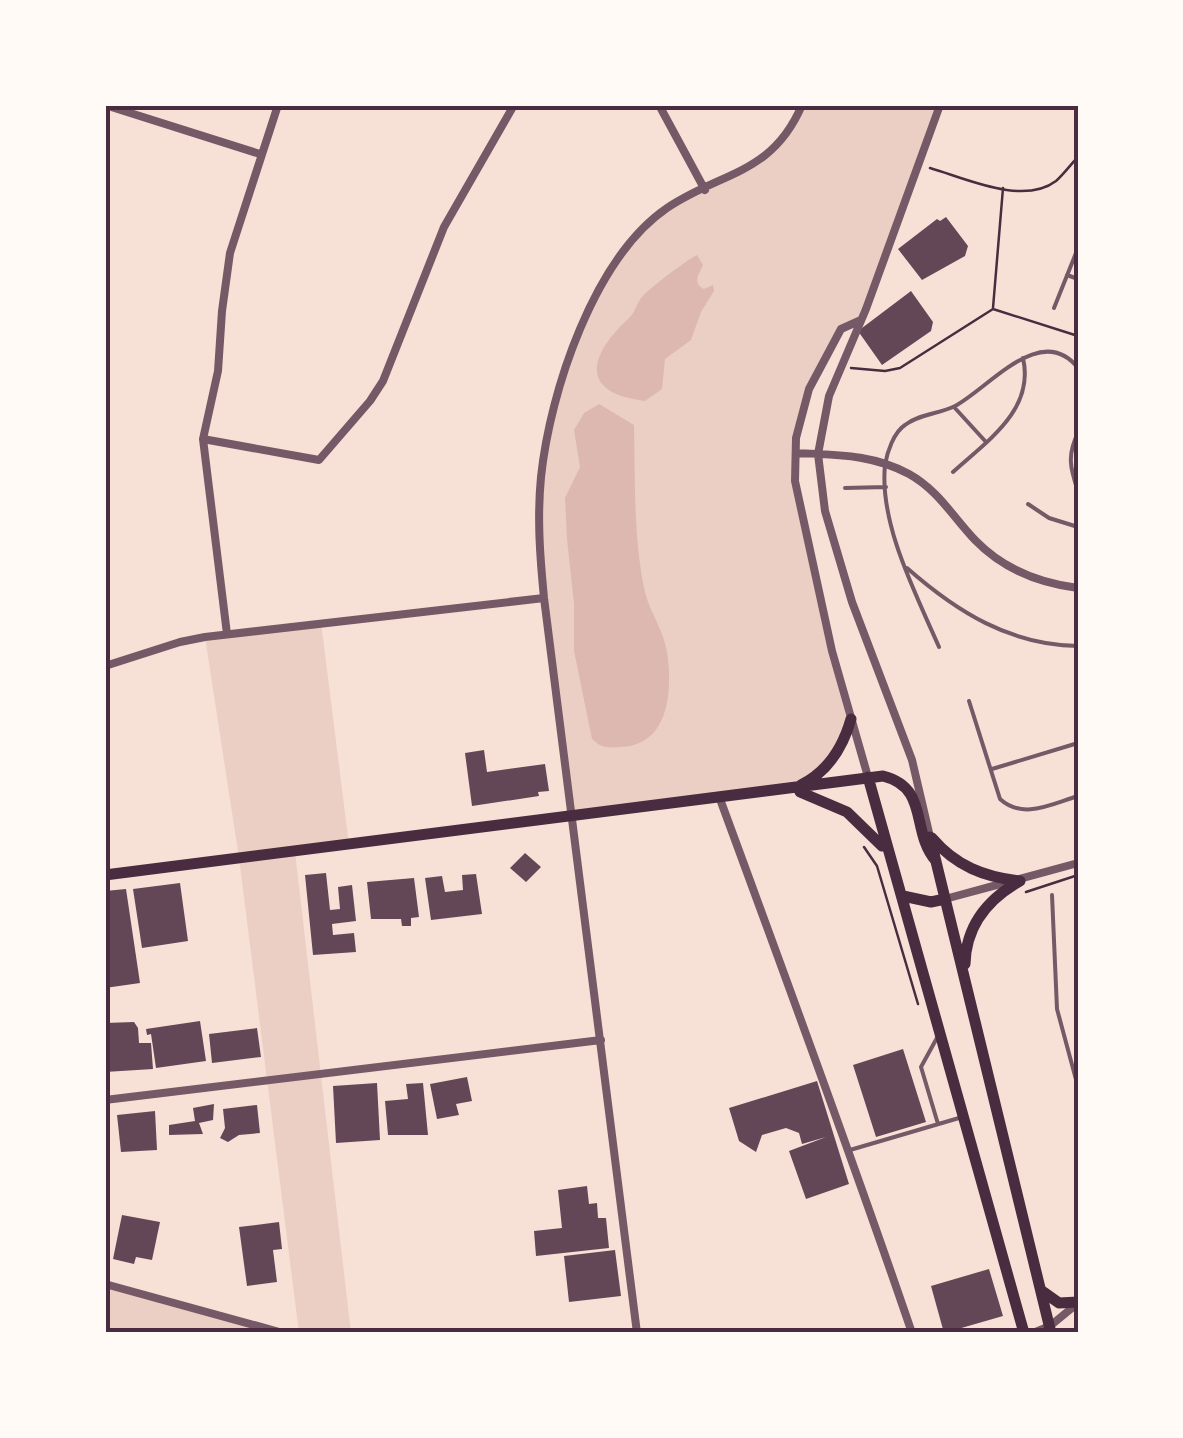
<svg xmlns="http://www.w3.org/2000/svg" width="1183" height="1438" font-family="'DM Sans',sans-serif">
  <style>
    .green { fill: #ebcfc5 }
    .water { fill: #dcb8b0 }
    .building { fill: #644757 }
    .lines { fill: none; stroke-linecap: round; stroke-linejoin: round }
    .path { stroke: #4a2c40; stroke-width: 2.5 }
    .service { stroke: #755966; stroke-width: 4 }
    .minor { stroke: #755966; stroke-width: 8 }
    .secondary { stroke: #4a2c40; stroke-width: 11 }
    .neatline { fill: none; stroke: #4a2c40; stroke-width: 4 }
  </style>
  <rect width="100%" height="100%" fill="#f7e1d7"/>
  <path class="green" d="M802,105H940L861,320L841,329L800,416L795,481L851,719L846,738L808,782L570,817L540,553L541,474L565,370L615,259L670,206L761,161L788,133Z
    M321,622L349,845L295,852L351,1333H299L239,858L205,637Z
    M105,1284L283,1333H105Z"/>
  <path class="water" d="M697,255L703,265C699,274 692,283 704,289L713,285L714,291L701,312L691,340L665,359L662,389L645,401C578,393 589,355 629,318C635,313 636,305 641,298C647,290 688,259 697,255Z
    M599,404L634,425C635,469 634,512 639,556C641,572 643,587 648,602C655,620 663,631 667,652C673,691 669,746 620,747C607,748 602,748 592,739L574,651V604L567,539L565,498L580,467L574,430L584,413Z"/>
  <path class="building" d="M946,217L968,246L965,256L922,280L898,249L937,219L940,221Z
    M911,291L933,322L931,331L882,365L858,331Z
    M484,750L487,772L545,764L549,791L538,792L539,796L472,806L465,753Z
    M525,853L541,867L526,882L510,868Z
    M326,873L330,910L340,909L338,887L352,885L356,921L332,924L333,935L354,933L356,952L313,955L305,875Z
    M476,874L482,914L431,920L425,878L442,876L445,892L463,890L462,875Z
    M414,878L419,917L411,918V926H402L401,919H371L367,882Z
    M180,883L188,941L142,948L133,889Z
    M126,889L140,983L105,988V891Z
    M200,1021L206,1061L156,1068L151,1034L147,1035L146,1029Z
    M134,1022L138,1028L139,1043H151L153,1069L105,1072V1023Z
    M257,1028L261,1057L212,1063L209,1034Z
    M903,1049L926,1122L876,1137L853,1065Z
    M467,1077L472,1101L456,1104L459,1115L437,1119L430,1084Z
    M817,1081L849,1184L806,1199L789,1151L826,1137L802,1144L799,1133L786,1128L762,1135L756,1152L739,1141L729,1108Z
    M377,1083L380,1140L336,1143L333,1086Z
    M423,1083L428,1135H388L385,1101L408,1099L406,1084Z
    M214,1104L213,1120L199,1123L203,1134L169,1135V1125L195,1121L193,1108Z
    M257,1105L260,1133L239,1135L228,1142L220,1138L225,1128L223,1109Z
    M155,1111L157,1150L121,1152L117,1115Z
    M587,1186L589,1204L597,1203L598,1218H606L609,1248L536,1256L534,1231L562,1228L558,1190Z
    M122,1215L160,1222L152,1260L136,1257L134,1264L113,1259Z
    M279,1222L282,1249L273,1250L277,1282L247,1286L239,1227Z
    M615,1250L621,1296L569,1302L564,1256Z
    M989,1269L1003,1316L944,1333L931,1286Z"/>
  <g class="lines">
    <path class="path" d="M930,168C965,178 1023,206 1056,181C1064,174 1071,164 1078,157
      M993,308L1003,188
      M851,368L885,371L900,368L993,309L1078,336
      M864,847L877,866L918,1004
      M1026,892L1078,875"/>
    <path class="service" d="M978,106V105
      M1067,275L1078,279
      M1054,308L1078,248
      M954,407L986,442
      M1078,433C1067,455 1070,468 1078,491
      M953,472C987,441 1035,410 1023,358
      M845,488L886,487
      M1028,504L1049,518L1078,527
      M907,568C957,612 1010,645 1078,646
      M939,647C916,594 879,524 885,465C887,452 894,432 905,425C919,414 939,414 955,406C989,388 1041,321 1078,368
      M969,701L1000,799C1023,820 1051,804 1078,796
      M992,769L1078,743
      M1052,895L1057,1009L1078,1087
      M938,1036L921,1067L938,1124
      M850,1150L959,1118"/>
    <path class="minor" d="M105,105L260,154
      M659,105L705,190
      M861,320L841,329L809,389L796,438L795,481L832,651L868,777
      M203,439L319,460L370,401L383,381L444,227L514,105
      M796,453C836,455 872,454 909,474C938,490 953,517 975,540C1003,569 1038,583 1078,588
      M227,634L203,439L218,371L222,311L230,253L278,105
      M105,666L180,642L205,637L544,598
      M720,799C785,976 851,1154 912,1333
      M930,837L912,760L852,602L825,511L818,454L829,396L866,309L940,105
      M945,899L1078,863
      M105,1100L601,1040
      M105,1284L283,1333
      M637,1333L544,598C540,557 537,518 541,477C550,391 594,258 667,208C722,171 772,175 802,105
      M1033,1333L1050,1326L1078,1303"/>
    <path class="secondary" d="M868,777L1024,1333
      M801,785C829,771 843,747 851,719
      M800,792L847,812L882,846
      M930,837L1051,1333
      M932,838C956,866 984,877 1020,881
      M105,875L883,776C930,788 910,831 936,861
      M903,896L931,902L945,899
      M965,964C966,926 988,899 1020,881
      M1042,1291L1059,1303L1078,1302"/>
  </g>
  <rect width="1183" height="1438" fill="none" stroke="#fffaf5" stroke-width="215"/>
  <rect x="108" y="108" width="968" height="1222" class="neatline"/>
</svg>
